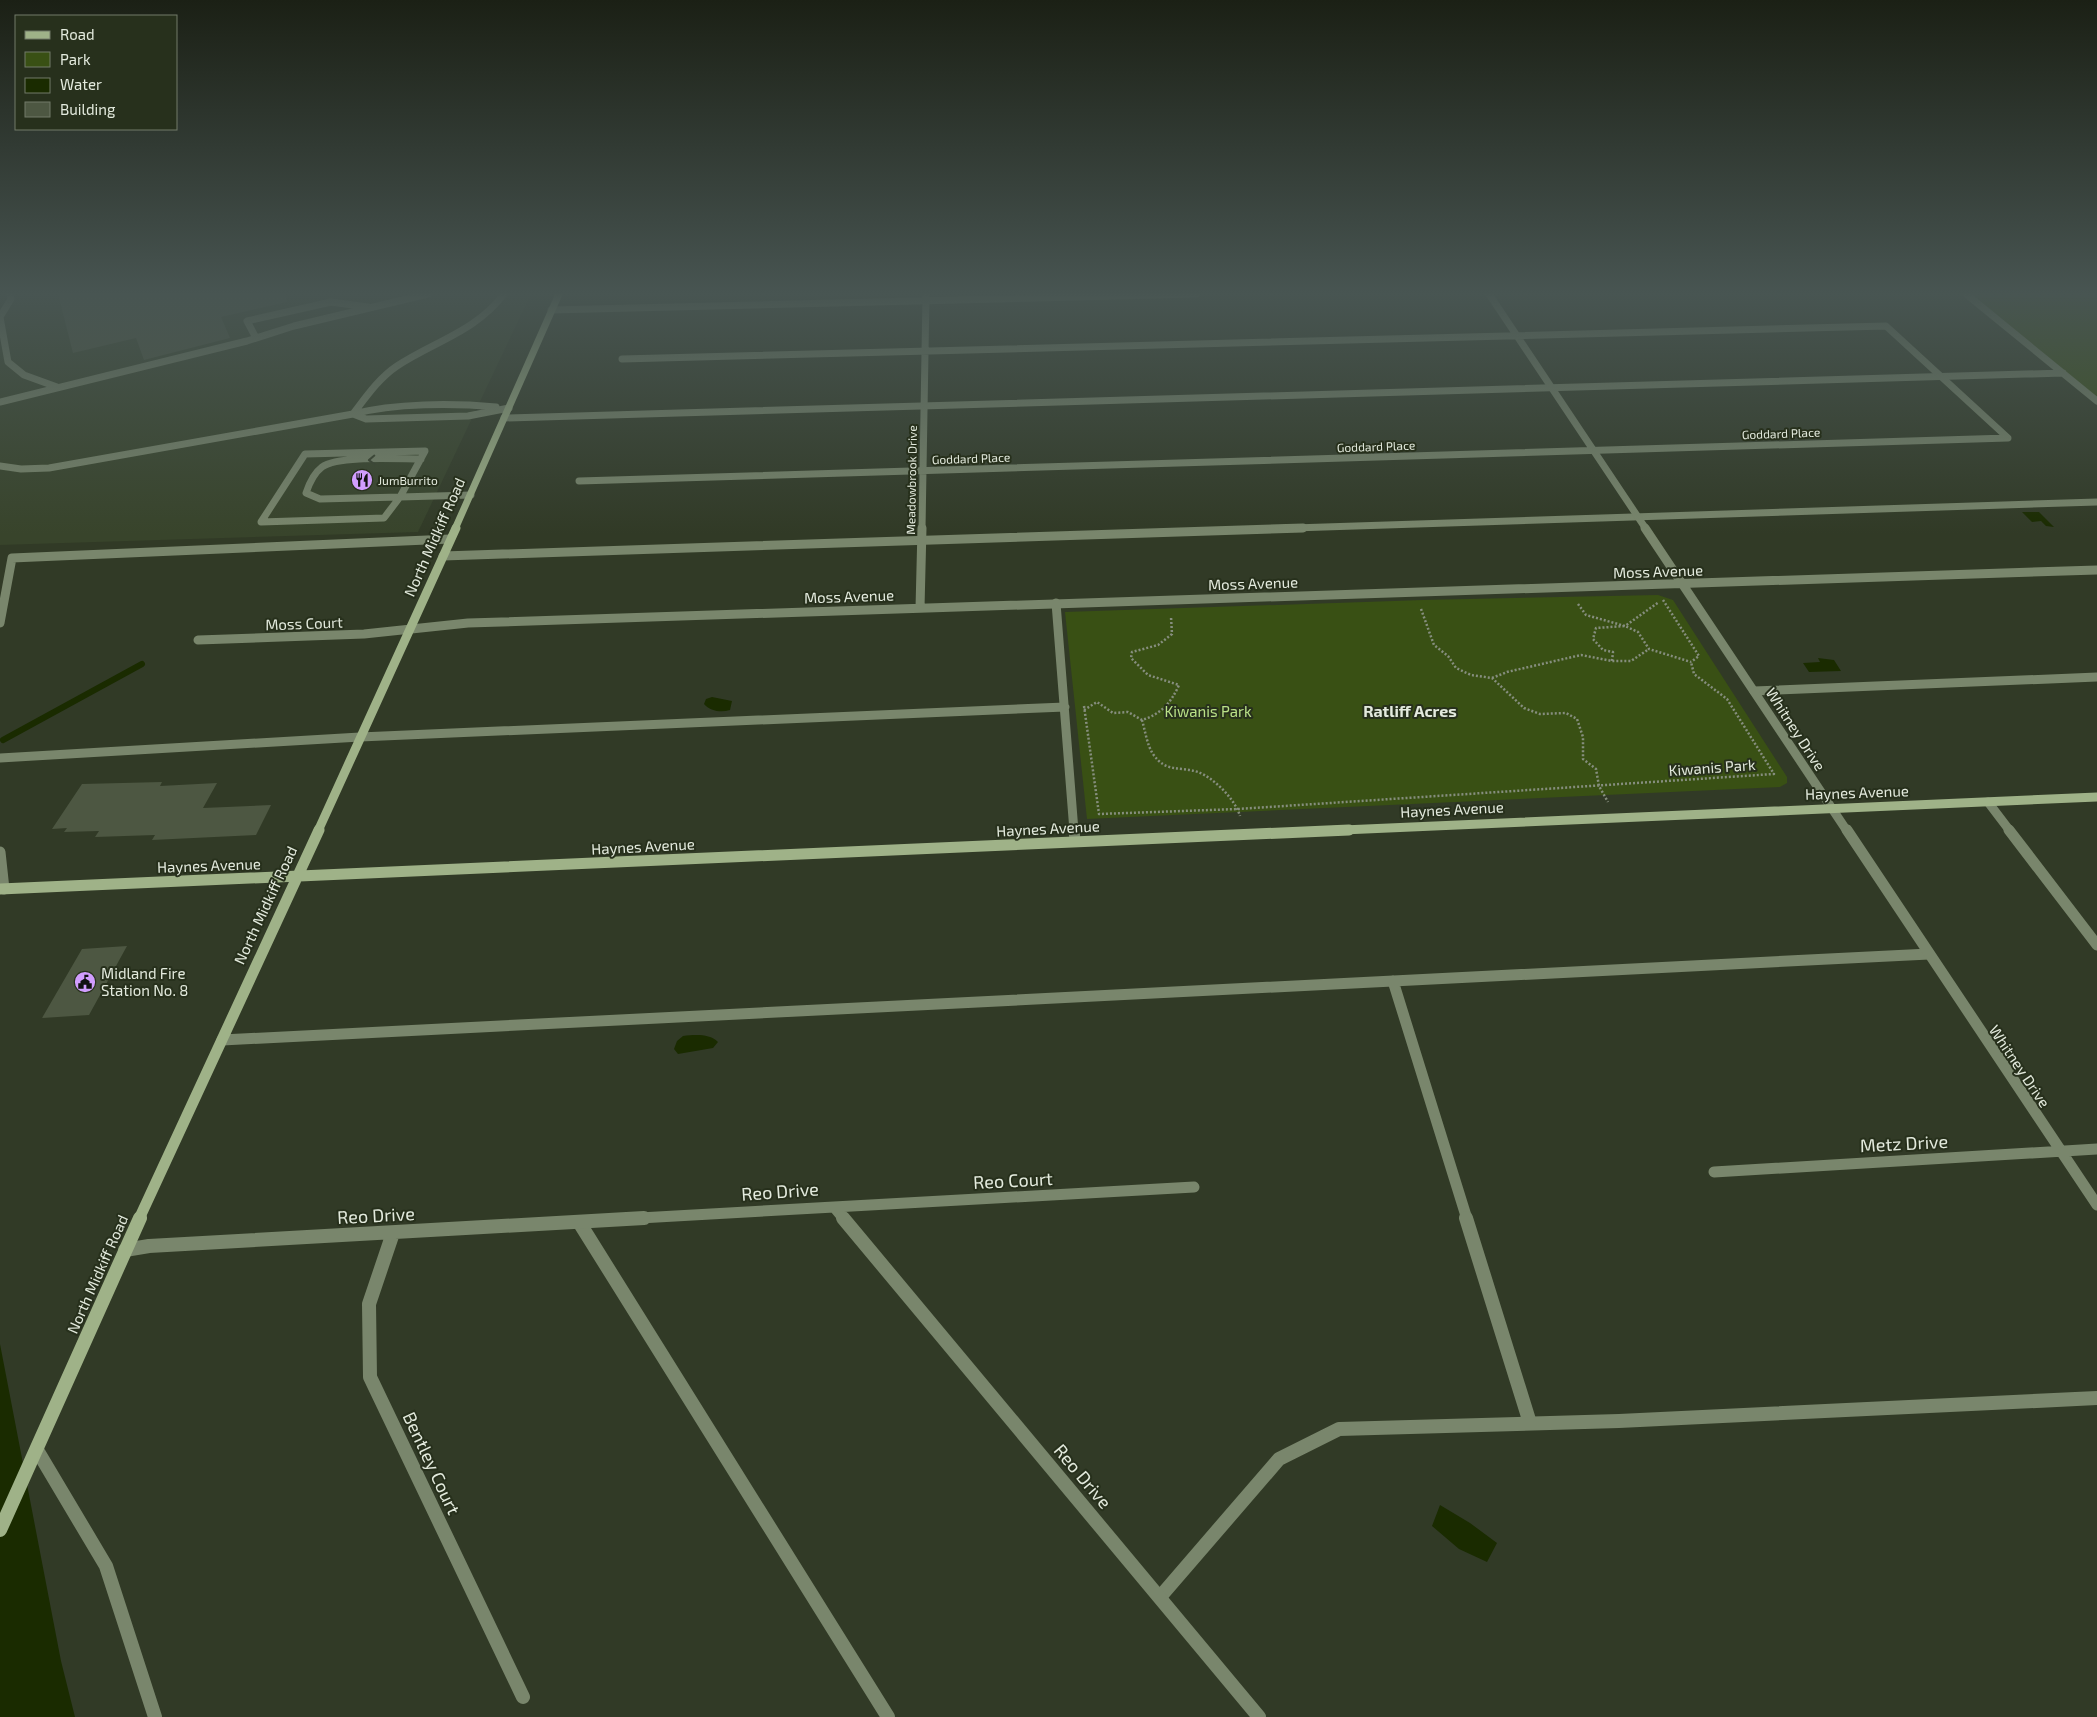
<svg xmlns="http://www.w3.org/2000/svg" width="2097" height="1717" font-family="'Exo 2',sans-serif">
  <style>
    .built { fill: #38442b }
    .green { fill: #395014 }
    .water { fill: #1a2b00 }
    .lines { fill: none; stroke-linecap: round; stroke-linejoin: round }
    .stream { stroke: #1a2b00; stroke-width: 6 }
    .building { fill: #4d5742 }
    .path { stroke: #868e7e; stroke-width: 2.5; stroke-dasharray: 2 2; stroke-linecap: butt }
    .lane-far3 { stroke: #79866c; stroke-width: 7 }
    .lane-far2 { stroke: #79866c; stroke-width: 9 }
    .lane-far1 { stroke: #79866c; stroke-width: 11 }
    .lane { stroke: #79866c; stroke-width: 14 }
    .street-far3 { stroke: #79866c; stroke-width: 7 }
    .street-far2 { stroke: #79866c; stroke-width: 9 }
    .street-far1 { stroke: #79866c; stroke-width: 11 }
    .street { stroke: #79866c; stroke-width: 14 }
    .secondary-far3 { stroke: #9fb288; stroke-width: 7 }
    .secondary-far2 { stroke: #9fb288; stroke-width: 9 }
    .secondary-far1 { stroke: #9fb288; stroke-width: 11 }
    .secondary { stroke: #9fb288; stroke-width: 14 }
    .oneway { stroke: #37412c }
    .labels { text-anchor: middle; dominant-baseline: central; stroke-width: 4; stroke-linejoin: round; paint-order: stroke }
    .far-street-label { font-size: 12px; fill: #e3eadd; stroke: #27301c }
    .far-poi-label { font-size: 12px; fill: #e3eadd; stroke: #27301c; text-anchor: start }
    .street-label { font-size: 15px; fill: #e3eadd; stroke: #27301c }
    .park-label { font-size: 15px; fill: #bae188; stroke: #27301c }
    .poi-label { font-size: 15px; fill: #e3eadd; stroke: #27301c; text-anchor: start }
    .neighbourhood-label { font-size: 16px; font-weight: bold; fill: #e3eadd; stroke: #27301c }
    .near-street-label { font-size: 18px; fill: #e3eadd; stroke: #27301c }
  </style>
  <rect width="100%" height="100%" fill="#313a26"/>
  <path class="built" d="M0,294H531L418,532L0,545Z"/>
  <path class="green" d="M1966,294H2097V401Z
    M1658,595L1673,600L1787,777V783L1780,787L1087,819L1065,612L1423,600Z"/>
  <path class="water" d="M2022,512H2039L2054,527L2046,526L2041,521L2032,522Z
    M1818,658L1834,660L1841,671L1809,672L1803,663L1820,662Z
    M712,697L732,701L730,710C721,713 710,711 704,704L706,699Z
    M683,1036C694,1035 709,1033 718,1042L713,1048L678,1054L674,1049L677,1041Z
    M0,1344L61,1661L75,1717H0Z
    M1440,1505L1470,1523L1497,1543L1487,1562L1459,1549L1432,1526Z"/>
  <g class="lines">
    <path class="stream" d="M3,740L142,664"/>
  </g>
  <path class="building" d="M58,294H286L287,302L221,317L230,338L144,360L136,338L73,353Z
    M162,782L160,786L217,783L203,808L271,805L256,835L152,840L155,835L95,837L99,831L64,832L67,828L52,829L82,784Z
    M127,946L89,1015L42,1018L82,949Z"/>
  <g class="lines">
    <path class="path" d="M1663,600L1699,656L1691,662
      M1578,604L1586,615L1625,626L1659,602
      M1421,609L1434,645L1448,656L1456,668L1471,675L1492,678L1524,708L1540,714L1566,713L1577,719L1583,737V759L1596,769L1599,786L1608,802
      M1612,661L1613,652L1603,650L1593,639L1596,628L1625,626L1638,632L1649,649L1691,662
      M1492,678L1507,672L1581,655L1612,661H1631L1649,649
      M1084,706L1099,814L1238,809L1774,774L1727,699L1694,674L1691,662
      M1084,710L1097,702L1113,713L1128,712L1142,720C1161,714 1171,703 1179,685L1148,675L1131,658L1132,652L1158,645L1172,634L1171,617
      M1142,720C1145,730 1147,745 1153,754C1166,773 1179,766 1198,772C1214,778 1235,799 1240,816"/>
    <path class="lane-far3" d="M10,294L11,299L0,317L8,362L24,375L57,387
      M1966,294L2097,401
      M551,310L1196,294
      M256,338L247,321L331,302L368,307
      M0,402L247,341L294,326L428,294
      M353,414L366,419L468,416L509,408
      M353,414C395,403 453,403 496,407
      M504,418L2063,373
      M425,451L400,497L384,518L261,522L305,454Z
      M0,466L21,469L49,468L353,414C366,397 379,378 397,366C435,341 475,332 504,294
      M400,497L471,495
      M400,497L320,499L306,493C309,484 314,473 322,467C338,455 399,459 421,459
      M1265,529L2097,502"/>
    <path class="lane-far2" d="M443,556L1303,528
      M1056,603L1074,831
      M0,623L12,558L450,539
      M1754,691L2097,677
      M0,758L360,737L1065,707
      M1988,802L2010,831"/>
    <path class="lane-far1" d="M1074,830L1075,841
      M2009,830L2097,945
      M0,852L4,889
      M1393,981L1467,1219
      M222,1040L1929,954"/>
    <path class="lane" d="M1466,1218L1530,1423
      M579,1222L888,1717
      M37,1450L106,1566L155,1717
      M1160,1597L1279,1459L1339,1429L1619,1421L2097,1398"/>
    <path class="street-far3" d="M1489,294L1646,529
      M579,481L2008,438L1886,326L622,359
      M922,529L926,294"/>
    <path class="street-far2" d="M1645,528L1847,831
      M920,608L922,528
      M198,640L364,634L468,623L2097,570"/>
    <path class="street-far1" d="M1847,830L2097,1205
      M1714,1172L2097,1149
      M834,1207L1194,1187
      M622,1219L834,1207L844,1219"/>
    <path class="street" d="M843,1218L1259,1717
      M393,1233L369,1304L370,1377L523,1697
      M125,1250L149,1246L644,1218"/>
    <path class="secondary-far3" d="M455,529L559,294"/>
    <path class="secondary-far2" d="M318,831L456,528
      M1320,831L2097,797"/>
    <path class="secondary-far1" d="M0,889L1349,830
      M139,1219L319,830"/>
    <path class="secondary" d="M0,1530L140,1218"/>
  </g>
  <defs><path id="oneway-chevron" d="M-2-3.5L2.5 0L-2 3.5" fill="none" stroke-width="1.6" stroke-linecap="round" stroke-linejoin="round" transform="scale(1.25)"/></defs>
  <use class="oneway" href="#oneway-chevron" transform="translate(372 460) rotate(178)"/>
  <linearGradient id="sky" x2="0" y2="1"><stop stop-color="#1b2015"/><stop offset="0.55" stop-color="#485552"/><stop offset="1" stop-color="#485552" stop-opacity="0"/></linearGradient>
  <rect width="2097" height="534" fill="url(#sky)"/>
  <defs>
    <g id="restaurant-disc" transform="scale(1.125)"><circle r="9.5" fill="#d19dfe" stroke="#27301c"/><path d="M-5-6h1v4h1v-4h1v4h1v-4h1v5L-1.5 .5V6h-2V.5L-5-1ZM5-6V6H3V1.5H1.5Q1.5-4 5-6Z" fill="#111"/></g>
    <g id="civic-disc" transform="scale(1.125)"><circle r="9.5" fill="#d19dfe" stroke="#27301c"/><path d="M-.6-6.5H3V-4.5H.6V-3L4-1V1h2V6H-6V1h2V-1L-.6-3ZM-1.2 2.5V6h2.4V2.5Z" fill="#111"/></g>
  </defs>
  <g fill-rule="evenodd">
    <use href="#restaurant-disc" x="362" y="480"/>
    <use href="#civic-disc" x="85" y="982"/>
  </g>
  <g class="labels">
    <g class="far-street-label">
      <text transform="translate(1781 433) rotate(-2)">Goddard Place</text>
      <text transform="translate(1376 446) rotate(-2)">Goddard Place</text>
      <text transform="translate(971 458) rotate(-2)">Goddard Place</text>
      <text transform="translate(911 480) rotate(-89)">Meadowbrook Drive</text>
    </g>
    <g class="far-poi-label">
      <text x="378" y="480">JumBurrito</text>
    </g>
    <g class="street-label">
      <text transform="translate(434 537) rotate(-66)">North Midkiff Road</text>
      <text transform="translate(1658 571) rotate(-2)">Moss Avenue</text>
      <text transform="translate(1253 583) rotate(-2)">Moss Avenue</text>
      <text transform="translate(849 596) rotate(-2)">Moss Avenue</text>
      <text transform="translate(304 623) rotate(-2)">Moss Court</text>
      <text transform="translate(1796 729) rotate(57)">Whitney Drive</text>
      <text transform="translate(1712 767) rotate(-4)">Kiwanis Park</text>
      <text transform="translate(1857 792) rotate(-2)">Haynes Avenue</text>
      <text transform="translate(1452 809) rotate(-3)">Haynes Avenue</text>
      <text transform="translate(1048 828) rotate(-3)">Haynes Avenue</text>
      <text transform="translate(643 846) rotate(-3)">Haynes Avenue</text>
      <text transform="translate(209 865) rotate(-2)">Haynes Avenue</text>
      <text transform="translate(265 905) rotate(-65)">North Midkiff Road</text>
      <text transform="translate(2020 1066) rotate(56)">Whitney Drive</text>
      <text transform="translate(97 1274) rotate(-66)">North Midkiff Road</text>
    </g>
    <g class="park-label">
      <text x="1208" y="711">Kiwanis Park</text>
    </g>
    <g class="poi-label">
      <text x="101" y="973">Midland Fire<tspan x="101" dy="17">Station No. 8</tspan></text>
    </g>
    <g class="neighbourhood-label">
      <text x="1410" y="710">Ratliff Acres</text>
    </g>
    <g class="near-street-label">
      <text transform="translate(1904 1143) rotate(-3)">Metz Drive</text>
      <text transform="translate(1013 1180) rotate(-3)">Reo Court</text>
      <text transform="translate(780 1191) rotate(-4)">Reo Drive</text>
      <text transform="translate(376 1215) rotate(-3)">Reo Drive</text>
      <text transform="translate(432 1463) rotate(65)">Bentley Court</text>
      <text transform="translate(1083 1476) rotate(50)">Reo Drive</text>
    </g>
  </g>
  <rect x="15" y="15" width="162" height="115" fill="#27301c" stroke="#727a69"/>
  <rect x="25" y="31" width="25" height="8" fill="#9fb288" stroke="#727a69"/>
  <text x="60" y="40" font-size="15" fill="#e3eadd">Road</text>
  <rect x="25" y="52" width="25" height="15" fill="#395014" stroke="#727a69"/>
  <text x="60" y="65" font-size="15" fill="#e3eadd">Park</text>
  <rect x="25" y="78" width="25" height="15" fill="#1a2b00" stroke="#727a69"/>
  <text x="60" y="90" font-size="15" fill="#e3eadd">Water</text>
  <rect x="25" y="102" width="25" height="15" fill="#4d5742" stroke="#727a69"/>
  <text x="60" y="115" font-size="15" fill="#e3eadd">Building</text>
</svg>
